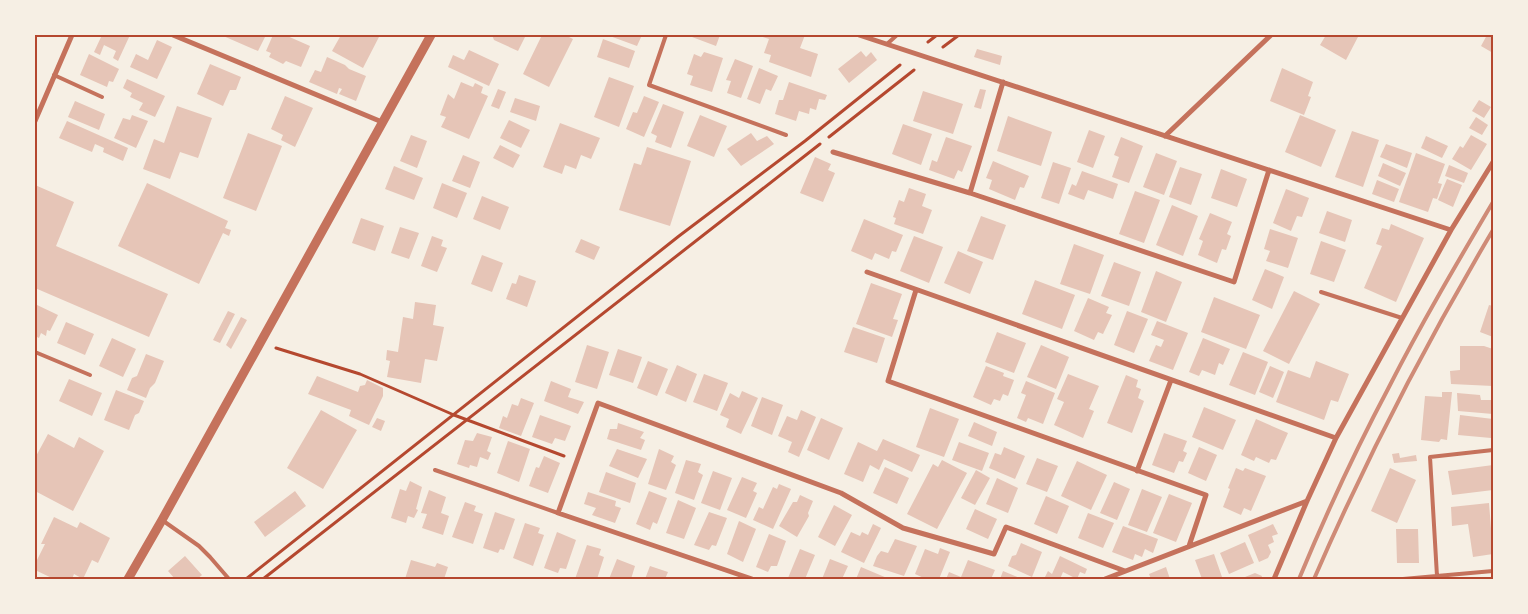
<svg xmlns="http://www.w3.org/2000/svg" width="1528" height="614" font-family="Ubuntu,sans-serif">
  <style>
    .building { fill: #e6c5b7 }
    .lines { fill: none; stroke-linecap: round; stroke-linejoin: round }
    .path { stroke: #b5482f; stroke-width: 3 }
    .service { stroke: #c5725c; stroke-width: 4 }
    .minor { stroke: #c5725c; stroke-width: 5 }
    .tertiary { stroke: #c5725c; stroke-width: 9 }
    .rail { stroke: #cf8b77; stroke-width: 4 }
    .neatline { fill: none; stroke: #b5482f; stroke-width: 2 }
  </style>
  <rect width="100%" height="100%" fill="#f6efe4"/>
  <path class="building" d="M102,35H130L118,61L113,58L116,51L104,45L100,55L94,52Z
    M221,35H266L258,51Z
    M273,35H285L310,46L301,67L286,61L283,64L269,57L271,53L266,51Z
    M341,35H380L363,68L332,51Z
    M492,35H526L518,51L494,40Z
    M542,35H565L573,39L549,87L523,74Z
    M607,35H642L637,46Z
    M692,35H720L716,46L692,37Z
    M757,35H805L800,48L818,54L811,77L769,62L771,55L764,53L769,39Z
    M1326,35H1359L1346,60L1320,45Z
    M1487,35H1493V53L1481,46Z
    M603,39L635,51L629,68L597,57Z
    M157,40L172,47L157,79L130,67L136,54L148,60Z
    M977,49L1002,56L1000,65L974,57Z
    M469,50L499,64L489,86L448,67L453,55L464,60Z
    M861,51L866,57L871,52L877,60L849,83L838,69Z
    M704,52L723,58L712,92L690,85L693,76L687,74L694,54L701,57Z
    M89,54L119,69L113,82L109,81L107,87L80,75Z
    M327,57L345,65L349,69L366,76L356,101L339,94L342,89L339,88L337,94L309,82L315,70L321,72Z
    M735,59L753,66L741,98L727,93L731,81L726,80Z
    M210,64L241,77L236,90H230L223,106L197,94Z
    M759,68L778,76L771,91L766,89L760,104L747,99Z
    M1282,68L1313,82L1308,96L1311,97L1304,115L1270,101Z
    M609,77L634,86L619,127L594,117Z
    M127,79L165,96L155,117L139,110L143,103L130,97L132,93L123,88Z
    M461,82L473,87L475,83L483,87L481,93L488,96L469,139L441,127L446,117L440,115L448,94L454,99Z
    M789,82L827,95L825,100L819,99L816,110L810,108L809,114L799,111L796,121L775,114L779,100H783Z
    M498,89L506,92L499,109L491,106Z
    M980,89L986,90L981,109L974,107Z
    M923,91L963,104L953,134L913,121Z
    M285,96L313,108L295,147L281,140L283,135L271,129Z
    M644,96L659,102L644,137L626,129L633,112L637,113Z
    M515,98L540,106L536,121L510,112Z
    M1479,100L1491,107L1484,118L1472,111Z
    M75,101L105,114L99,130L68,117Z
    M663,104L684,112L671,148L655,142L657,136L651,133Z
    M177,106L212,118L198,158L180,152L170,179L143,169L154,139L164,143Z
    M132,115L148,121L136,148L114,138L123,118L130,120Z
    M700,115L727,126L714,157L687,146Z
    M1300,115L1336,130L1321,167L1285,152Z
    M1008,116L1052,132L1041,166L997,151Z
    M1476,117L1488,125L1482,135L1469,128Z
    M509,120L530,130L521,148L500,138Z
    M67,121L128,148L123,161L103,152L104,148L95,144L92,152L59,138Z
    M560,123L600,138L591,159L581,155L576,169L565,165L562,174L543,167Z
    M903,124L932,134L921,165L892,154Z
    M1089,130L1105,136L1093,168L1077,162Z
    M1352,131L1379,140L1363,187L1335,177Z
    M248,133L282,146L256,211L223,198Z
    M751,133L757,141L767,136L774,144L741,166L727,149Z
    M411,135L427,141L417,168L400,161Z
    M1471,135L1487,144L1471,170L1452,159L1460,146L1463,148Z
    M1426,136L1448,146L1442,158L1421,148Z
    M946,137L972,146L962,172L958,170L954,179L929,170L932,160L937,162Z
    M1121,137L1143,146L1129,183L1112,177L1119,157L1114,155Z
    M1386,144L1412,153L1407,168L1380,157Z
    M500,145L520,155L513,168L493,158Z
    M647,147L691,161L670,226L619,210L634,163L641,165Z
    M1156,153L1177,161L1164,195L1143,187Z
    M1416,153L1445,164L1438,183L1442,184L1437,199L1433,198L1428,212L1399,202Z
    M463,155L480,162L470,188L452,181Z
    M815,157L831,164L828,170L835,173L823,202L800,193Z
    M993,161L1029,176L1024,188L1020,187L1015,200L989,189L992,180L986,178Z
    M1053,162L1071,168L1059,204L1041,198Z
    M1383,163L1406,173L1400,186L1378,176Z
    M1449,165L1468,173L1464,183L1445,176Z
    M394,166L423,178L414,200L385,189Z
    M1180,167L1202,174L1191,205L1169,197Z
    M1221,169L1247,179L1237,207L1211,198Z
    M1082,171L1118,184L1113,199L1088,190L1084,200L1068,194L1072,184L1076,186Z
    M1447,179L1462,185L1453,207L1438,200Z
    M1377,180L1399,189L1394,202L1372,194Z
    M147,183L228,221L225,228L231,230L229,236L223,233L199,284L118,246Z
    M442,183L467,193L457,218L433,208Z
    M35,185L74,202L56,246L168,294L149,337L35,288Z
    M909,188L926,194L922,206L932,210L923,234L894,224L896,218L893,217L899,200L904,202Z
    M1286,189L1309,198L1302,217L1297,216L1291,231L1273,223Z
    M1135,191L1160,200L1144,243L1119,234Z
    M482,196L509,207L500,230L473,219Z
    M1172,205L1198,216L1183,256L1156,245Z
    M1327,211L1352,220L1345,242L1319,233Z
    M1210,213L1232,222L1227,234L1231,236L1226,250L1222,249L1217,263L1198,255L1203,241L1199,239Z
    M981,216L1006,225L993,260L967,251Z
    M361,218L384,226L375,251L352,243Z
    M864,219L903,235L896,252L892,251L889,259L875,253L872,260L851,251Z
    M1391,224L1424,238L1396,302L1364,288L1382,246L1376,244L1382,228L1389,230Z
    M400,227L419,233L409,259L391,253Z
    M1270,229L1298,238L1288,268L1266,261L1270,251L1264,249Z
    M432,236L443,240L441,246L447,248L437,272L421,266Z
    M914,236L943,247L929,283L900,271Z
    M581,239L600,247L594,260L575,252Z
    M1321,241L1346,250L1334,282L1310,274Z
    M1074,244L1104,255L1090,294L1060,284Z
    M958,251L983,262L970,294L944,283Z
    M482,255L503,263L492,292L471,284Z
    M1114,262L1141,272L1129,306L1101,296Z
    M1265,269L1284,277L1272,309L1252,300Z
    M1156,271L1182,282L1166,322L1141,312Z
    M519,275L536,281L527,307L506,299L512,283L516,284Z
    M1035,280L1075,295L1062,329L1022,314Z
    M871,283L902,294L893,319L898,320L892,337L856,324Z
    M1294,291L1320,304L1289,364L1263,351Z
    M1214,297L1260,315L1246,349L1201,332Z
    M1088,298L1109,307L1106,313L1112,315L1103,334L1098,332L1094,340L1074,331Z
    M415,302L436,305L433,325L444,327L437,361L425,359L421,383L387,377L390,361L386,360L387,350L398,352L403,317L413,319Z
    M35,304L58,315L50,331L47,330L46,336L41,333L39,338L35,336Z
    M1489,305L1493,306V337L1480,332Z
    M228,311L235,314L220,343L213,340Z
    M1127,311L1148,319L1134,353L1114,345Z
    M241,317L247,320L231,349L226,345Z
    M1157,321L1188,333L1173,370L1149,361L1156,345L1161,347L1164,340L1151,335Z
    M66,322L94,334L85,355L57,343Z
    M853,327L885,338L877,363L844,352Z
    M997,332L1026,343L1014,373L985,362Z
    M112,338L136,349L123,377L99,366Z
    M1203,338L1230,349L1223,365L1219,363L1215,375L1202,370L1199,376L1189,372Z
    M587,345L609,352L597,389L575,382Z
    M1041,345L1069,357L1056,389L1027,377Z
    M1460,346H1484L1493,349V386L1451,384L1450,371L1460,370Z
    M618,349L642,357L633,383L609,375Z
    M1243,352L1268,362L1255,395L1229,385Z
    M146,354L164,361L155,383L150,388L146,398L127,390L132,378L137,376Z
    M648,361L668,369L657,396L637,388Z
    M1316,361L1349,374L1338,402L1331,400L1324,420L1276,402L1288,370L1310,378Z
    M677,365L697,374L686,402L665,393Z
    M986,366L1004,373L1003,376L1014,380L1008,396L1003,394L1000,401L994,399L991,405L973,397Z
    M1270,366L1284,372L1273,398L1259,392Z
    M704,374L728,383L717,411L693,402Z
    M1068,374L1099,386L1089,409L1094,411L1083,438L1054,425L1064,402L1057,399Z
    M1126,375L1138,380L1136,387L1141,389L1138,398L1144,401L1132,433L1107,423Z
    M317,376L358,392L360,386L365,385L367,380L383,388V396L369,425L349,416L351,410L308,394Z
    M69,379L102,393L92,416L59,401Z
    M551,381L571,389L568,397L584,402L578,414L544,401Z
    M1026,381L1055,393L1043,424L1028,418L1026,422L1017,418L1026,395L1021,393Z
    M116,390L144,401L139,413L135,415L129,430L104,420Z
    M742,391L758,398L741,434L726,427L729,419L720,415L730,393L739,398Z
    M1442,392H1452L1447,440L1441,439L1439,442L1421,440L1425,396L1442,397Z
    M1457,393L1480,395L1481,400H1493V414L1458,411Z
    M762,397L783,405L772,435L751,426Z
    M521,398L534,403L521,436L499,428L503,416L507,418L512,404L518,406Z
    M1204,407L1236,420L1223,450L1192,437Z
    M930,408L959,419L944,457L916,447Z
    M321,410L357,430L323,489L287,468Z
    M801,410L816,417L799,457L788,452L792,442L778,436L787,416L797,420Z
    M540,415L571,426L565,441L555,438L552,444L532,437Z
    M1460,415L1493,419L1491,438L1458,435Z
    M377,418L385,421L381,431L372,427Z
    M821,418L843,428L829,460L807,450Z
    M1256,419L1288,433L1276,460L1271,459L1269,463L1256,457L1254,461L1241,455Z
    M974,422L997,432L992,446L968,436Z
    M618,423L644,432L640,438L645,440L641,450L607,439L610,429H617Z
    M477,433L492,437L487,451L491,453L488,460L480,457L477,467L470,465L469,468L457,464L465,440L473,441Z
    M1164,433L1187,441L1183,451L1187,453L1183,462L1179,461L1174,473L1152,465Z
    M48,434L74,448L79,437L104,451L73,511L35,491V458Z
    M883,439L920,455L912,472L884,459L879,470L870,465L863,482L844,474L858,442L877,451Z
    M508,441L530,449L519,482L497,473Z
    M959,442L989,453L982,471L952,460Z
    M1004,447L1025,456L1015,479L989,468L995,453L1001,455Z
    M1199,447L1217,455L1206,481L1188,473Z
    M617,449L647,459L638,478L609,466Z
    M659,449L674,456L671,462L676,465L666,490L648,484Z
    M1399,453L1400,458L1416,455L1417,461L1394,463L1392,454Z
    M544,456L560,463L548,493L529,486L536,467L539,468Z
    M1037,458L1058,466L1047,492L1026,484Z
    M686,460L701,464L698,472L703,475L694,500L675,493Z
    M942,460L967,473L937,529L907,514L933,464L938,467Z
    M1077,461L1107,475L1091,510L1061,496Z
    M1493,465V490L1452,495L1448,471Z
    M885,467L909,478L897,504L873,493Z
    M1236,468L1243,471L1245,468L1266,476L1251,511L1244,508L1241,515L1223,507L1230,489L1228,488Z
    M1390,468L1416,480L1397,523L1371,511Z
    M976,470L990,478L975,505L961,498Z
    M713,471L732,478L720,510L701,503Z
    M606,472L636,483L630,503L599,492Z
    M742,477L757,483L753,491L757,493L746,518L727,510Z
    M997,478L1018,488L1008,513L986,504Z
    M410,481L422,487L416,509L418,510L414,518L408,516L406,523L391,518L400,489L406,491Z
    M1114,482L1130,489L1117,520L1100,513Z
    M779,484L791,489L773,529L753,520L759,507L763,509L773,487L777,489Z
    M1142,489L1162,497L1147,532L1128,525Z
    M429,490L446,497L441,513L449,516L443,535L422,528L427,514L421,513Z
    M295,491L306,506L265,537L254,522Z
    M649,491L667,498L657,524L653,522L650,530L636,524Z
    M588,492L616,501L615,506L621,508L615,523L592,515L596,508L584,504Z
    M1169,494L1192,503L1176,542L1153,533Z
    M800,495L813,501L808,513L809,516L797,537L779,526L793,502H797Z
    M1046,496L1069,506L1057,534L1034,524Z
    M678,500L696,508L684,539L666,533Z
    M465,502L476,506L474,511L483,514L473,544L452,537Z
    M1489,503L1493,554L1473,557L1468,524L1452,526L1451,507Z
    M834,505L852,515L835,546L818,537Z
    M975,509L997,519L988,539L966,529Z
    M495,512L515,519L504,550L500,549L498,553L483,548Z
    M709,512L727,518L716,546L712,545L709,550L694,545Z
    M1088,513L1114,523L1103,548L1078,538Z
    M54,517L77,528L80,522L110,538L98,563L92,560L83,579L74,574L72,579H54L35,570V564L45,544H41Z
    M739,521L756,529L743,562L727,554Z
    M525,523L540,528L538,533L544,535L533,566L513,558Z
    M873,524L881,528L864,563L841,552L851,532L860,536L862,532L868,535Z
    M1273,524L1278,534L1272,536L1274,542L1268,545L1271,552L1268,558L1259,562L1248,535Z
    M1123,526L1158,539L1153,553L1145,549L1142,557L1135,554L1133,560L1112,552Z
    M1396,529H1418L1419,563H1397Z
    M557,532L576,540L566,569L560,568L558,573L544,568Z
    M769,534L786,541L777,566H771L768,572L756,567Z
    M895,539L917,546L904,576L873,566L877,556L881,551L888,553Z
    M1245,542L1254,563L1229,574L1220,553Z
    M1021,543L1042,552L1032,577L1008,566L1012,556L1016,555Z
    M587,545L601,549L599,555L604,557L597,579H575Z
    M940,548L950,552L939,579H926L915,574L925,549L938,554Z
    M800,549L815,555L805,579H791L788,578Z
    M1214,554L1222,577L1216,579H1202L1195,560Z
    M185,556L202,575L197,579H175L168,571Z
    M1060,556L1087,569L1085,574L1080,572L1077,579L1063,572L1060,579H1044L1048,571L1052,574Z
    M617,559L635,566L631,579H609Z
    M830,559L848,566L842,579H822Z
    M411,560L435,567L437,563L448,567L444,579H405Z
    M968,560L995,570L991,579H946L949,572L961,577Z
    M650,566L668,572L665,579H645Z
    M861,567L887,578L886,579H856Z
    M1166,567L1170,579H1151L1149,574Z
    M1003,571L1022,579H1000Z
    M1255,573L1262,576L1261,579H1244L1245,577Z"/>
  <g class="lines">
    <path class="path" d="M928,42L937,35
      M943,47L959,35
      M829,137L914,70
      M276,348L360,374L454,415L564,456
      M246,579L679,236L805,141L900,65
      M263,579L820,144"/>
    <path class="service" d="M666,35L649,85L786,135
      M887,44L897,35
      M54,75L102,97
      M1321,292L1402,318
      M35,352L90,375
      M435,470L558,513
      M162,520L199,546L210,557L229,579
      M1437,576L1430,457L1493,450
      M1403,579L1493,571"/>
    <path class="minor" d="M173,35L382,122
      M859,35L1451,230
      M35,121L72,35
      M1165,136L1271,35
      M833,152L970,193L1234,282L1269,170
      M970,193L1003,82
      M867,272L1336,438
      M916,290L888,381L1206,495L1189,546
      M1137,471L1171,380
      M752,579L558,513L598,403L841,493L903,528L994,554L1006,527L1125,571
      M1105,579L1307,501
      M1274,579L1307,501L1336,438L1451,230L1493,162"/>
    <path class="tertiary" d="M128,579L162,520L431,35"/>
    <path class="rail" d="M1299,579C1326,514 1356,449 1389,387C1421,324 1457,263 1493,202
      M1314,579C1366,459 1426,343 1493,230"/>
  </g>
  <rect width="1528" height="614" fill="none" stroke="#f6efe4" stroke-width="72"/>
  <rect x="36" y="36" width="1456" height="542" class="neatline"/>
</svg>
